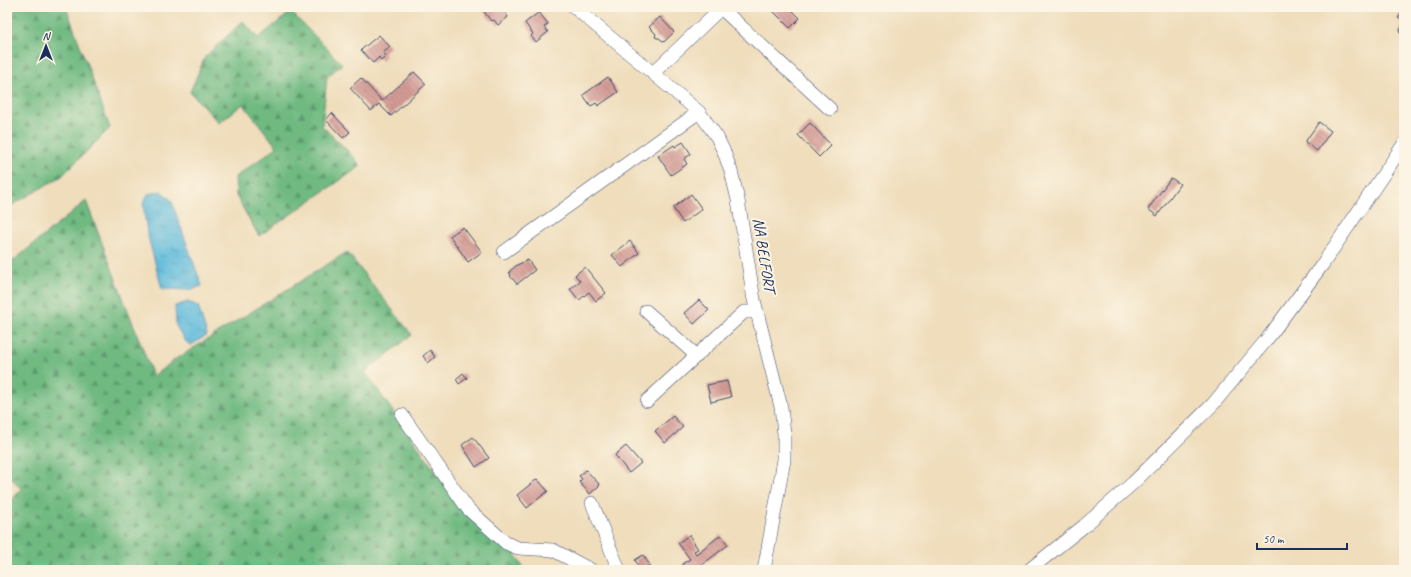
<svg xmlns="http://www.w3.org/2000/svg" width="1411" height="577" font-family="Caveat,sans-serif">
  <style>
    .forest { fill: url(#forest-firs); stroke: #467470 }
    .water { fill: url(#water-ripples); stroke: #3c749c }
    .building { fill: url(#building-back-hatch) }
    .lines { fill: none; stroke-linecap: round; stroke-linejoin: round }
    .minor-casing { stroke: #3b496c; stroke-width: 14 }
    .minor { stroke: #fff; stroke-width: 13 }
    .labels { text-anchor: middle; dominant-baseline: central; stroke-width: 4; stroke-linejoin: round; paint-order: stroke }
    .street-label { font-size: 16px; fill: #1b2f5e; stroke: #fcf5e5 }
  </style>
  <defs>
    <pattern id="forest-firs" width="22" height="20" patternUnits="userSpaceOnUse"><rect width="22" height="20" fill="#70ba81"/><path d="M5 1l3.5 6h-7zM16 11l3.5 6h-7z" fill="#5b986d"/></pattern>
    <pattern id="water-ripples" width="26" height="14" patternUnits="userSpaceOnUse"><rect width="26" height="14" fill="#5dbadb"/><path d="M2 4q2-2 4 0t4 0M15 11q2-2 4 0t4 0" fill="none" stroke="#4c98b5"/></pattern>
    <pattern id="building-back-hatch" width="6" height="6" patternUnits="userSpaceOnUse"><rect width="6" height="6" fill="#d49b95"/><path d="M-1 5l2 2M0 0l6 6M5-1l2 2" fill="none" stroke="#ab7f7d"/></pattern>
  </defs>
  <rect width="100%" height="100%" fill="#fcf5e5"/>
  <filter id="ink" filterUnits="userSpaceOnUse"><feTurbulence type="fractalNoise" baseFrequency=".025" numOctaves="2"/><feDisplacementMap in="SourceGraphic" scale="8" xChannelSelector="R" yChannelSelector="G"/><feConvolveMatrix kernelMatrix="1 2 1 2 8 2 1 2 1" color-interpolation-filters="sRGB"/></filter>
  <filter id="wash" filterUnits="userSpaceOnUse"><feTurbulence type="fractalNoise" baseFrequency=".012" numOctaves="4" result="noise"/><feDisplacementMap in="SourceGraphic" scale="16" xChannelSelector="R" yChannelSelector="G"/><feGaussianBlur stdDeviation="0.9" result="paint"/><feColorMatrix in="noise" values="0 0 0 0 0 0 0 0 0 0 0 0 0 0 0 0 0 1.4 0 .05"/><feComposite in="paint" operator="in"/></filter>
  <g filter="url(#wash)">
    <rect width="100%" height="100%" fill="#efddbb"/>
    <path class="forest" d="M7,7H66L110,128L62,176L7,208Z
      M291,12L342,64L327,77L322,126L352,155L361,166L259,236L236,196L235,177L277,147L243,104L219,123L190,92L205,57L243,21L258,38Z
      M86,201L153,376L176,359L347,252L412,335L365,372L465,513L514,553L525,570H7V507L21,489L7,473V266Z"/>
    <path class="water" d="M161,191L171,200L202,286L189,290L162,289L147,233L143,203L148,194Z
      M188,302L198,306L207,335L191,345L186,342L176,326L175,306Z"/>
    <g id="blocks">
      <path class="building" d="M487,7H505L503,9L508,17L498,25L494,20L491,21L483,10Z
        M769,7H789L800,18L790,28Z
        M1404,10V22L1398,18Z
        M539,12L548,24L544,27L548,32L536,42L531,36L533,34L525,23Z
        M660,17L674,32L664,42L659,38H657L655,37L656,34L649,27Z
        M1404,24V36L1399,32Z
        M379,35L390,47L383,53L386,56L381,61L379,57L373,63L361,50Z
        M414,72L426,84L391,116L379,104L371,111L350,88L361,78L382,101Z
        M608,77L618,92L598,106L596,103L591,106L583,95Z
        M332,113L350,132L343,138L326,120Z
        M1319,122L1331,131L1317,151L1305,142Z
        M810,123L831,145L819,157L798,135Z
        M683,142L691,154L684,159L687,164L671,175L658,156L674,145L675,147Z
        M1171,178L1180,184L1157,216L1148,209Z
        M691,194L702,209L683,223L673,208Z
        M463,227L482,252L468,262L450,236Z
        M630,241L639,253L622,267L612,255Z
        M528,260L535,270L517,284L510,276L511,275L509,272L517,265Z
        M585,267L606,293L596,301L589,292L579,300L570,289L580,281L575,275Z
        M699,300L709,310L694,324L684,313Z
        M430,350L435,357L428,363L423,356Z
        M463,373L467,378L459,384L456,379Z
        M727,381L731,397L711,402L707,385Z
        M673,416L683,427L665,443L655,431Z
        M473,437L489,458L476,467L462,445Z
        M626,446L641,463L629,473L615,455Z
        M586,470L600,485L590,494L579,482L582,479L579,476Z
        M537,479L548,491L527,508L517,495Z
        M689,535L698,549L694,551L696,554L721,535L728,545L695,570H687L682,564L690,559L678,543Z
        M643,555L650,565L641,570L635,560Z"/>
    </g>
  </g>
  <g filter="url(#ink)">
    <use href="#blocks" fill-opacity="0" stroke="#3b496c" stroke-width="1"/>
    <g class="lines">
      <g class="minor-casing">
        <path id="minor" d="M574,7L699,112L717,137L724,152L731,171L738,200L754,300L781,407L784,434V460L764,570
          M653,73L721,8L830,109
          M504,252L699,112
          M646,311L697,356
          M647,401L744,312H757
          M402,415L468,509L506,543L518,548L553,550L591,570
          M592,503L619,570
          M1029,570L1084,526L1133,483L1213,404L1268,338L1322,265L1404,144"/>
      </g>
      <use href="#minor" class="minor"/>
    </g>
  </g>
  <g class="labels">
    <g class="street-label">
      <text transform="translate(764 255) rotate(81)">NA BELFORT</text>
    </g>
  </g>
  <rect width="1411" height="577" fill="none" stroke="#fcf5e5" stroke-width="24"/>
  <g transform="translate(46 46)" stroke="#fcf5e5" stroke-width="3" paint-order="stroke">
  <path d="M0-3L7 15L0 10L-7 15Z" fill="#1b2f5e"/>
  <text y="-6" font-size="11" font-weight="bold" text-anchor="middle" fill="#1b2f5e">N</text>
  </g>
  <path d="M1257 543v6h90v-6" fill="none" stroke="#1b2f5e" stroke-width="2"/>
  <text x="1263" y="543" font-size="12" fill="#1b2f5e" stroke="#fcf5e5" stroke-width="3" paint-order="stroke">50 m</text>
</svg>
